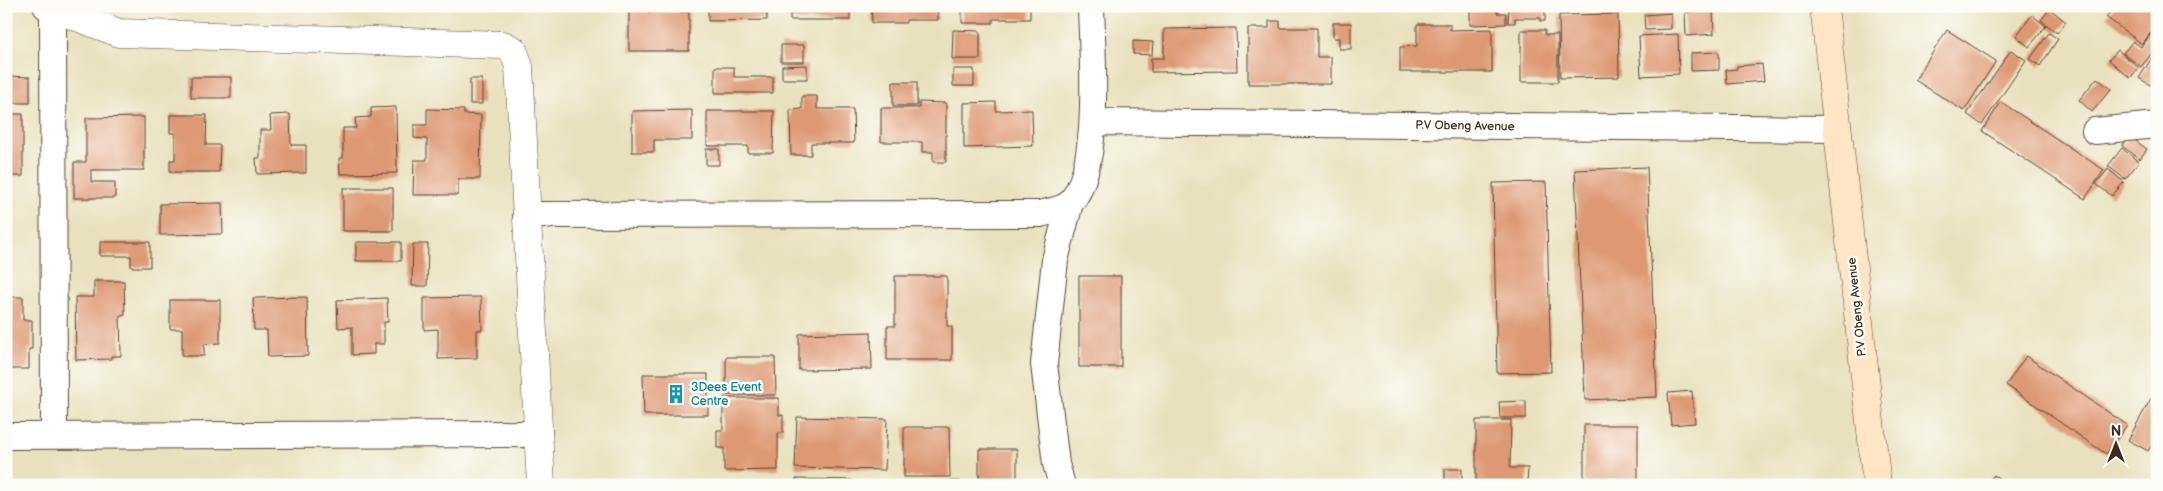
<svg xmlns="http://www.w3.org/2000/svg" width="2163" height="491" font-family="'Balsamiq Sans',sans-serif">
  <style>
    .building { fill: #de9873 }
    .lines { fill: none; stroke-linecap: round; stroke-linejoin: round }
    .minor-casing { stroke: #554536; stroke-width: 28 }
    .tertiary-casing { stroke: #554536; stroke-width: 29 }
    .secondary-casing { stroke: #554536; stroke-width: 29 }
    .minor { stroke: #fff; stroke-width: 26 }
    .tertiary { stroke: #fff; stroke-width: 28 }
    .secondary { stroke: #fee5c5; stroke-width: 28 }
    .labels { text-anchor: middle; dominant-baseline: central; stroke-width: 5; stroke-linejoin: round; paint-order: stroke }
    .street-label { font-size: 12px; fill: #3b2a1e; stroke: #fdfcf7 }
    .culture-label { font-size: 12px; fill: #0d838f; stroke: #fdfcf7; text-anchor: start }
  </style>
  <rect width="100%" height="100%" fill="#fdfcf7"/>
  <filter id="ink" filterUnits="userSpaceOnUse"><feTurbulence type="fractalNoise" baseFrequency=".02" numOctaves="2"/><feDisplacementMap in="SourceGraphic" scale="10" xChannelSelector="R" yChannelSelector="G"/><feConvolveMatrix kernelMatrix="1 2 1 2 8 2 1 2 1" color-interpolation-filters="sRGB"/></filter>
  <filter id="wash" filterUnits="userSpaceOnUse"><feTurbulence type="fractalNoise" baseFrequency=".0096" numOctaves="4" result="noise"/><feDisplacementMap in="SourceGraphic" scale="20" xChannelSelector="R" yChannelSelector="G"/><feGaussianBlur stdDeviation="1.12" result="paint"/><feColorMatrix in="noise" values="0 0 0 0 0 0 0 0 0 0 0 0 0 0 0 0 0 1.4 0 .05"/><feComposite in="paint" operator="in"/></filter>
  <g filter="url(#wash)">
    <rect width="100%" height="100%" fill="#e9e1bd"/>
    <g id="blocks">
      <path class="building" d="M708,6H767V20L708,21Z
        M790,6H850V20H790Z
        M871,6H938V20H906V23H872Z
        M962,6H1030V19H993V23H962Z
        M1470,6H1497V13H1506V24L1470,25Z
        M1509,6H1545V21H1540V18H1515V23H1508Z
        M2115,6H2157V25L2142,44L2106,17Z
        M629,7H648V12H689V51H629Z
        M2050,9L2066,22L2057,33L2041,20Z
        M1713,10L1714,34L1686,36L1685,12Z
        M1671,13V29L1645,30L1644,15Z
        M1618,14L1619,77L1560,78L1559,15Z
        M2032,15L2046,26L2029,47L2016,36Z
        M1269,21H1280V28H1317V57H1331V84H1248V28H1269Z
        M1333,23H1351V49H1339V38H1333Z
        M1417,24H1450V30L1492,29V72H1400V47L1417,46Z
        M1236,28L1237,71L1151,72V58H1164V29Z
        M953,30L980,31V59H952Z
        M1521,30H1545V35H1558V82H1521Z
        M1947,30L1996,61L1964,111L1915,80Z
        M2154,30L2157,33V47L2141,67L2123,53L2133,41L2141,47Z
        M2049,33L2058,39L2040,66L2030,59Z
        M1678,34L1679,74L1641,76L1639,36Z
        M1133,41L1153,42L1152,55L1133,54Z
        M781,45H804V62H781Z
        M2011,50L2026,60L1982,125L1967,114Z
        M2118,50L2139,68L2130,78L2109,60Z
        M2157,50V85L2155,88L2139,78Z
        M1719,52V70L1691,71V53Z
        M1762,64L1764,81L1727,84L1726,70L1737,69V66Z
        M807,65V79H782V66Z
        M715,67H734V77H773V93H715Z
        M953,69H974V86H953Z
        M6,76L30,77V103H6Z
        M191,77H231V98H191Z
        M2097,78L2111,89L2092,112L2079,100Z
        M470,79H482V104H470Z
        M893,82H917V106H893Z
        M802,96H817V109H853L854,143H811V155H791L790,110L802,109Z
        M919,102L946,103V162H933V152H922V142H881V108H919Z
        M996,102V111L1032,110L1033,146L964,148V103Z
        M2001,102L2104,170L2085,199L1982,131Z
        M396,107L397,173L340,174L339,158H343V128H356L355,118L371,117V108Z
        M427,109L464,110V114L481,115L480,179H458V195H413L414,160H427V139L414,138V125H427Z
        M692,110V140H654V152H632V111Z
        M707,111H774L773,153H748V146H707Z
        M6,114H23V176H6Z
        M290,114L291,145H306V173L257,174L256,158H260V130H271L270,115Z
        M170,115H207L206,145H220L219,172H170V160H175V133H170Z
        M144,117V170H91V182H115V198H74V162H86V118Z
        M2129,136L2147,149L2140,159L2122,146Z
        M2122,148L2139,162L2125,179L2108,166Z
        M706,149H719V165H706Z
        M1647,167L1657,397L1585,400L1575,170Z
        M2108,169L2124,182L2112,196L2096,184Z
        M1546,182L1551,372L1497,373L1493,183Z
        M343,188H393V231H343Z
        M222,203L223,234L160,235V204Z
        M100,242H150V267H131V256H100Z
        M356,242H401V261H356Z
        M413,244H428L427,286H412Z
        M895,276H947V326H952V360H887V326H895Z
        M1079,276H1121V367H1079Z
        M94,281H124L125,315L120,316L121,356H111V359L76,360L75,297H94Z
        M6,297H23V320H32V349H29V369H6Z
        M307,297L308,356L268,357L267,330H254L253,298Z
        M481,297L482,330H477V358L438,359V329L424,330V298Z
        M387,298L388,322H384V344H374V354L352,355V327L338,328L337,300Z
        M170,300H220V343L204,344V356H182V329H170Z
        M871,332L872,369L799,370V334Z
        M2026,356L2127,425L2106,454L2006,385Z
        M726,357H775L776,395H726Z
        M643,374H708V415H644Z
        M1692,391L1695,423L1671,425L1668,393Z
        M2154,393L2157,395V436L2148,451L2128,440Z
        M723,398H779V415H783V433H778V470L724,471V448H717V430H723Z
        M1526,401V418H1500L1499,402Z
        M797,417L887,419L885,470L795,468Z
        M1476,420H1511L1510,468H1528L1527,485H1476Z
        M1584,425H1638V485H1584Z
        M904,427H949L950,477H904Z
        M979,449H1017V485H979Z
        M1445,469H1462V485H1445Z
        M1994,475L2009,485H1987Z
        M796,479L852,480V485H796Z
        M938,481H960V485H938Z"/>
    </g>
  </g>
  <g filter="url(#ink)">
    <use href="#blocks" fill-opacity="0" stroke="#554536" stroke-width="1"/>
    <g class="lines">
      <g class="minor-casing">
        <path id="minor" d="M46,6L53,8L54,435
          M1093,122L1837,129
          M2095,131L2157,125
          M526,215L1040,214C1050,211 1064,210 1071,202C1102,165 1092,54 1091,6
          M6,436L539,434
          M1062,485L1056,464L1044,364L1055,260L1070,203"/>
      </g>
      <g class="tertiary-casing">
        <path id="tertiary" d="M52,6L53,8L119,33L503,45L513,50L519,66L541,485"/>
      </g>
      <g class="secondary-casing">
        <path id="secondary" d="M1824,6L1877,485"/>
      </g>
      <use href="#minor" class="minor"/>
      <use href="#tertiary" class="tertiary"/>
      <use href="#secondary" class="secondary"/>
    </g>
  </g>
  <defs>
    <g id="building-bare" transform="scale(1.5)"><path d="M-4-6H4V6H1V3H-1V6H-4ZM-2.5-4.3h1.7v1.8h-1.7ZM.8-4.3h1.7v1.8H.8ZM-2.5-1h1.7V.8h-1.7ZM.8-1h1.7V.8H.8Z" fill="#0f9aa8" stroke="#fdfcf7" stroke-width="2.5" paint-order="stroke"/></g>
  </defs>
  <g fill-rule="evenodd">
    <use href="#building-bare" x="676" y="394"/>
  </g>
  <g class="labels">
    <g class="street-label">
      <text transform="translate(1465 126) rotate(1)">P.V Obeng Avenue</text>
      <text transform="translate(1857 307) rotate(-96)">P.V Obeng Avenue</text>
    </g>
    <g class="culture-label">
      <text x="691" y="387">3Dees Event<tspan x="691" dy="14">Centre</tspan></text>
    </g>
  </g>
  <rect width="2163" height="491" fill="none" stroke="#fdfcf7" stroke-width="25"/>
  <g transform="translate(2116 444)" stroke="#fdfcf7" stroke-width="4" paint-order="stroke">
  <path d="M0-4L9 19L0 12L-9 19Z" fill="#3b2a1e"/>
  <text y="-8" font-size="14" font-weight="bold" text-anchor="middle" fill="#3b2a1e">N</text>
  </g>
</svg>
